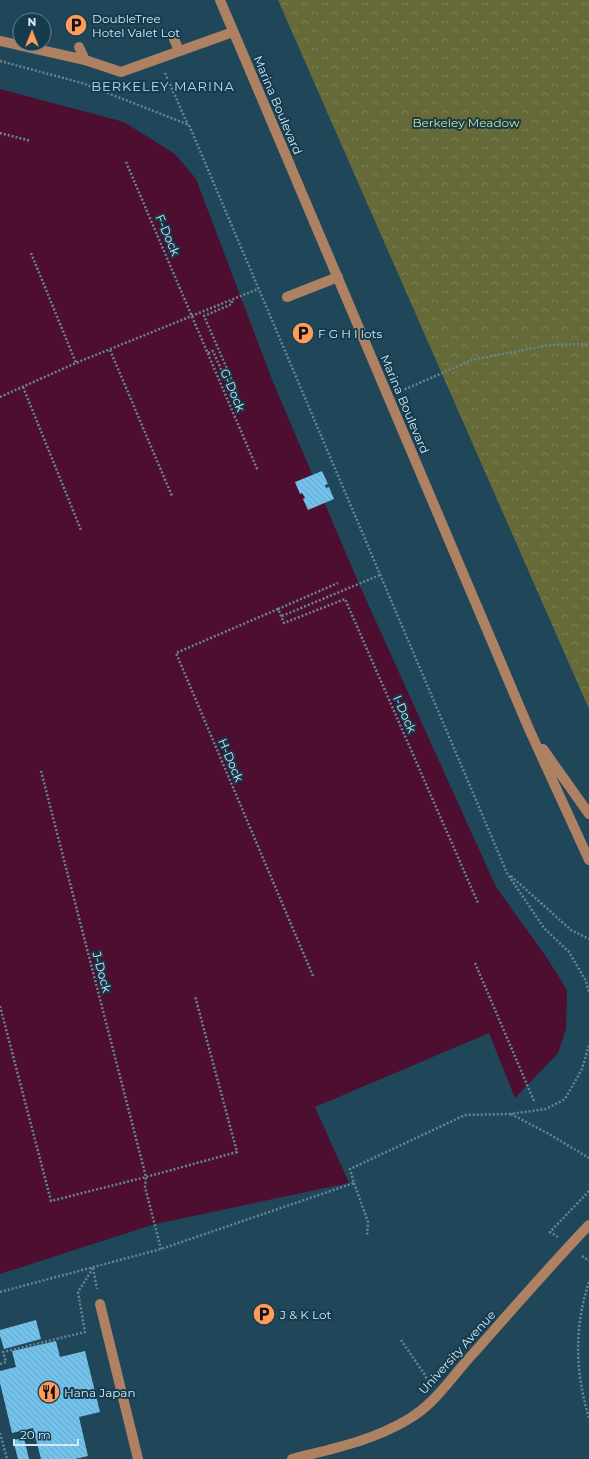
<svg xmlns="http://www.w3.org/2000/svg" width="589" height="1459" font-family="Montserrat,sans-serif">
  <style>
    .park { fill: url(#park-crowns) }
    .water { fill: #4d0e2f }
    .building { fill: url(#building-back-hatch) }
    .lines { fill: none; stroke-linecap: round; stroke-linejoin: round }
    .path { stroke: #668595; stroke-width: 2.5; stroke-dasharray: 2 2; stroke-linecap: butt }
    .minor { stroke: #af8163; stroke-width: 10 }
    .labels { text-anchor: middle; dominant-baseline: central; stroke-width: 4; stroke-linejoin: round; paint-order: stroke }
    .poi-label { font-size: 12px; fill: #d5e9f5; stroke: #153b4e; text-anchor: start }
    .street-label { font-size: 12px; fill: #d5e9f5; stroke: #153b4e }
    .park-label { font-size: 12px; fill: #d9e37a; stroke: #153b4e }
    .neighbourhood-label { font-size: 13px; letter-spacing: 1px; fill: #b3ddf4; stroke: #153b4e }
  </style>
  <defs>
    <pattern id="park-crowns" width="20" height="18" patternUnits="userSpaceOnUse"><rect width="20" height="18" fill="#666a38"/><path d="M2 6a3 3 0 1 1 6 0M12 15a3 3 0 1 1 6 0" fill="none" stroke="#7b7f55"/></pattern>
    <pattern id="building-back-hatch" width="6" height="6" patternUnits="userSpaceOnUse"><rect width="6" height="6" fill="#72c2ec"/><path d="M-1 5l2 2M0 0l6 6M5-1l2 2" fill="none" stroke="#66a3c4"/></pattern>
  </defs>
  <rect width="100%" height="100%" fill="#204659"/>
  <path class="park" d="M278,0H589V709Z"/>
  <path class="water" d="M0,89L124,122L175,154L196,179L273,382L359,584L496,887L545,955L567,990L566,1029L558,1053L515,1098L489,1033L315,1107L349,1183L155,1224L0,1274Z"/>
  <path class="building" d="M322,471L328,484L325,485L326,488L329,487L334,499L308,510L303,499L305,498L302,493L300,494L295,482Z
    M36,1320L41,1339L4,1349L0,1336V1330Z
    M56,1341L60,1357L85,1351L100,1412L79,1417L88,1456L75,1459H41L33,1428L12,1433L0,1383V1371L16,1367L12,1351Z
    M24,1438L29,1459H18L13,1440Z"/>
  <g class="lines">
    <path class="path" d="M0,61L82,83L189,125L507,873L544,928L569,952L586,981L589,992
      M165,73L188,125
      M0,133L31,141
      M126,162L258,471
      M31,253L76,363
      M110,350L172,496
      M208,353L213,351L232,394L237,392L204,316L232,304V300
      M23,387L81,530
      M401,391L472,360L550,345L589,344
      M0,397L76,363L258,289
      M278,609L338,583
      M282,616L380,575
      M41,771L146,1177L145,1187L161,1249
      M511,876L571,930L589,939
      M475,963L534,1101
      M313,976L176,653L278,609L284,623L345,599L478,903
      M0,1006L51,1201L146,1177L237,1152L195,996
      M511,1114L549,1134L589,1158
      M354,1183L368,1222L367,1236
      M558,1237L550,1232L589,1191
      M582,1256L589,1261
      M93,1268L97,1289
      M589,1282C574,1327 575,1372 589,1418
      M0,1292L161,1249L354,1183L350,1169L465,1115L510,1114L546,1109L565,1099L582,1069L589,1045
      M401,1340L425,1375L428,1382
      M0,1364L6,1362L3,1352L85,1332L78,1292L93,1268
      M0,1433L7,1459"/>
    <path class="minor" d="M220,0L529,729L589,860
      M174,39L179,51
      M0,41L85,60L121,72L233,32
      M79,47L85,60
      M287,297L338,277
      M543,749L589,814
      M100,1304L138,1459
      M292,1459C331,1449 372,1441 407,1420C434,1405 450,1379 471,1356C510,1312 548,1268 589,1225"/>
  </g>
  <defs>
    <g id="parking-disc" transform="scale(1.15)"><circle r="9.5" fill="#fe9b58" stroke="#153b4e"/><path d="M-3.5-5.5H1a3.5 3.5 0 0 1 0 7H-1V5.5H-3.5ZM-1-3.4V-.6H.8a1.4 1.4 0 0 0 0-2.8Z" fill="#111"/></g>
    <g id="restaurant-disc" transform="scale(1.15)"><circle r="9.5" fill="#fe9b58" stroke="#153b4e"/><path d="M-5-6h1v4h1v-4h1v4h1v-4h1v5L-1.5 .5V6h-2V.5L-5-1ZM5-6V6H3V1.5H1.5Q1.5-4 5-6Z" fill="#111"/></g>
  </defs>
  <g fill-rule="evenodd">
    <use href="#parking-disc" x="76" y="25"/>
    <use href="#parking-disc" x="303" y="333"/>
    <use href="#parking-disc" x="264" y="1314"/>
    <use href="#restaurant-disc" x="49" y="1392"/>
  </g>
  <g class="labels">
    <g class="poi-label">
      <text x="92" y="18">DoubleTree<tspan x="92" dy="14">Hotel Valet Lot</tspan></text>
      <text x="318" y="333">F G H I lots</text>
      <text x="280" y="1314">J &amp; K Lot</text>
      <text x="64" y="1392">Hana Japan</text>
    </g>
    <g class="street-label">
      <text transform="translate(278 105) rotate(67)">Marina Boulevard</text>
      <text transform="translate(168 235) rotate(67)">F-Dock</text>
      <text transform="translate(233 390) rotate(67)">G-Dock</text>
      <text transform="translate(405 404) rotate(67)">Marina Boulevard</text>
      <text transform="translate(405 714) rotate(66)">I-Dock</text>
      <text transform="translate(231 760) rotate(67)">H-Dock</text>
      <text transform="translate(102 972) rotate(75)">J-Dock</text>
      <text transform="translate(457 1352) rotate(-48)">University Avenue</text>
    </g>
    <g class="park-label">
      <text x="466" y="122">Berkeley Meadow</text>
    </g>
    <g class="neighbourhood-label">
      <text x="163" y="86">BERKELEY MARINA</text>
    </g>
  </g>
  <g transform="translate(32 32)"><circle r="19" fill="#153b4e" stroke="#628191"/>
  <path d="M0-3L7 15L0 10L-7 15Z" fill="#fe9b58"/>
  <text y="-6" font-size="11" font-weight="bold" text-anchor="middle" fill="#d5e9f5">N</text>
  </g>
  <path d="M14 1439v6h64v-6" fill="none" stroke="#d5e9f5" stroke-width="2"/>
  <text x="20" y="1439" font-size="12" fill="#d5e9f5" stroke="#153b4e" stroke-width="3" paint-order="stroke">20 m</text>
</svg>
